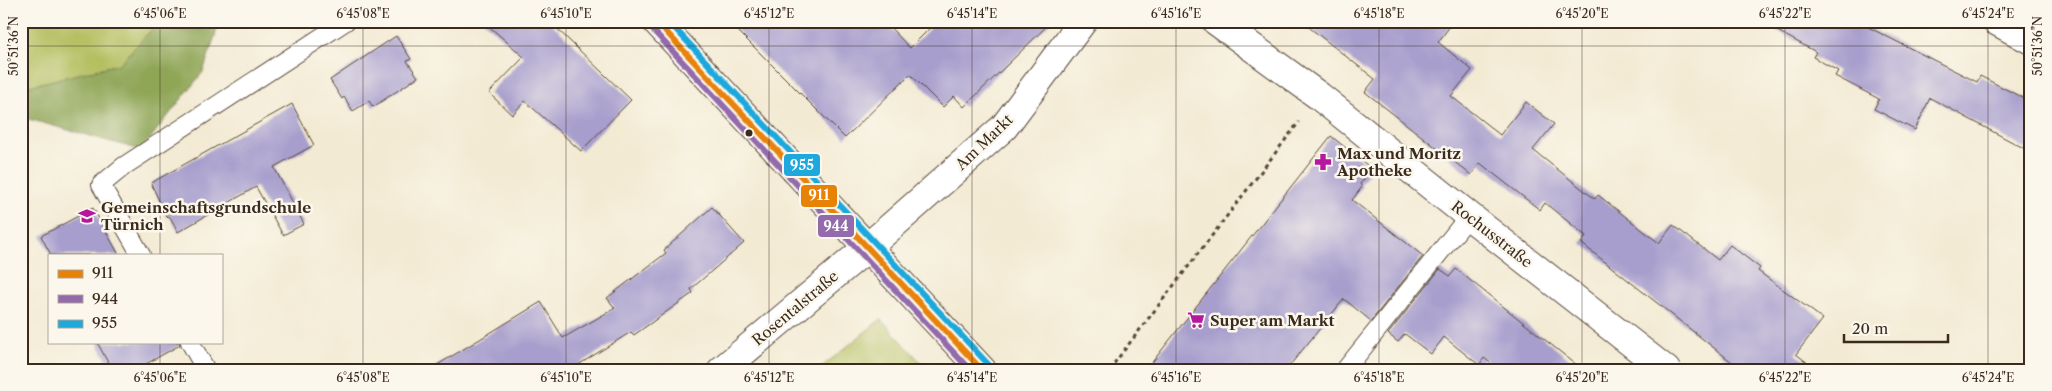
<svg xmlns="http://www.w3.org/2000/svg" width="2052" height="391" font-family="'Libre Caslon Text',serif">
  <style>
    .green { fill: #b4bf61; stroke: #787440 }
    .forest { fill: #8fa657; stroke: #65683a }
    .building { fill: #a79ecd }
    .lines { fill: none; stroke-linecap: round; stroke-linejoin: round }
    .service-casing { stroke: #574739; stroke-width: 20 }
    .minor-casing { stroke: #574739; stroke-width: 30 }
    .secondary-casing { stroke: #574739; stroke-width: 30 }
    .path { stroke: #574739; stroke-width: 3; stroke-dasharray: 4 4; stroke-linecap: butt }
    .service { stroke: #fff; stroke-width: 18 }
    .minor { stroke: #fff; stroke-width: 28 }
    .secondary { stroke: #fff; stroke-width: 28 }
    .bus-1-casing { stroke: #fbf7ec; stroke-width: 10 }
    .bus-2-casing { stroke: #fbf7ec; stroke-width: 10 }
    .bus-3-casing { stroke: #fbf7ec; stroke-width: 10 }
    .bus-1 { stroke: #e78207; stroke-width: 6 }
    .bus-2 { stroke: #936aab; stroke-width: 6 }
    .bus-3 { stroke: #1ea8dc; stroke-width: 6 }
    .ticks { fill: none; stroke: #3b2a1e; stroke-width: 1; stroke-opacity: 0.45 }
    .bus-dot { fill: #3b2a1e; stroke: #fbf7ec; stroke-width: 2 }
    .labels { text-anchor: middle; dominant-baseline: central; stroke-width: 5; stroke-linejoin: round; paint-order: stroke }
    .street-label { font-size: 15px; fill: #3b2a1e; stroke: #fbf7ec }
    .poi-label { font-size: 15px; font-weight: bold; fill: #3b2a1e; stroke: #fbf7ec; text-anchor: start }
    .line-badge { stroke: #fbf7ec; stroke-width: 2 }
    .badge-label { font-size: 14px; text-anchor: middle; font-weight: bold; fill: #fff }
    .neatline { fill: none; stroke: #3b2a1e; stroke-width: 2 }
    .ticks-label { font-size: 12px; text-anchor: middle; fill: #3b2a1e }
  </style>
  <rect width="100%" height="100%" fill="#fbf7ec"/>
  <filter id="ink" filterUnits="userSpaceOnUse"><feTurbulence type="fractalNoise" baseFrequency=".02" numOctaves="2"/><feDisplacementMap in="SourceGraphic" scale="10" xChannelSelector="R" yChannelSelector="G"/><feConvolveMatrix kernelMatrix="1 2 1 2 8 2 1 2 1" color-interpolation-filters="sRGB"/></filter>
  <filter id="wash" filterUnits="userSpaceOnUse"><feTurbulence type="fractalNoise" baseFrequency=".0096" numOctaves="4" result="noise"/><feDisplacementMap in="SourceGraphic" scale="20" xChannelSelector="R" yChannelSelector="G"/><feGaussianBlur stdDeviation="1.12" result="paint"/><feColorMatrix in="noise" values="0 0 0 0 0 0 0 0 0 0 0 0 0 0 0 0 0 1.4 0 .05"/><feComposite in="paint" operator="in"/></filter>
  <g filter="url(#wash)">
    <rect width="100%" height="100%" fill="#f3ead3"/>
    <path class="green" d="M21,21H160L119,64L21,88Z
      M881,319L928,370H818Z"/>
    <path class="forest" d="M160,21H220L203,72L141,150L21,117V88L119,64Z"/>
    <g id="blocks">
      <path class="building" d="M483,21H549L631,100L581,151L525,101L512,115L489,93L524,57Z
        M728,21H884L910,48L937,21H1052L964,107L954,96L943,107L910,74L845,138Z
        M1301,21H1454L1438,42L1472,70L1451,96L1500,135L1526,102L1554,124L1533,150L1595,199L1598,195L1659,243L1673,225L1718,260L1730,245L1760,268L1758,271L1823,319L1796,354L1817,370H1742L1581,243L1586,236L1545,203L1540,210L1480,163L1471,175L1392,113L1365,92L1375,79Z
        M1759,21H1856L1977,82L1980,76L2031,102V152L1930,98L1915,130L1874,109L1879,99L1835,76L1838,71L1813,57L1816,52Z
        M396,36L411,59L407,61L418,77L373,107L369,101L353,111L344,97L342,99L330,80Z
        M292,104L314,145L274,167L304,224L283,235L256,187L178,232L170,217L166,216L151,183Z
        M1331,136L1372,169L1360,184L1362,187L1352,200L1423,256L1371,321L1344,299L1286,370H1146Z
        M712,207L744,243L691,289L693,293L634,335L631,332L570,370H429L541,302L563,338L615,308L607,298L666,253L664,250Z
        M93,208L119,255H51L41,236Z
        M1440,269L1450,276L1456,269L1583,370H1499L1484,358L1479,365L1444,337L1431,354L1405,334L1398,342L1388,334Z
        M97,342H179L180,345L135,370H112Z"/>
    </g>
  </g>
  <g filter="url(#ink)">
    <use href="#blocks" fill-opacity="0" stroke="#574739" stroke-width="1"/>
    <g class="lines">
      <g class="service-casing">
        <path id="service" d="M141,255L101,185L124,166L346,21
          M190,342L206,370
          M1345,370L1469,216"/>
      </g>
      <g class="minor-casing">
        <path id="minor" d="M1216,21L1319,96L1469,216L1666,370
          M1996,21L2031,40
          M722,370L868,247L1004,127L1083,21"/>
      </g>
      <g class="secondary-casing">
        <path id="secondary" d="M656,21L982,370"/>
      </g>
      <path class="path" d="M1109,370L1299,122"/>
      <use href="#service" class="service"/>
      <use href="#minor" class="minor"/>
      <use href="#secondary" class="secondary"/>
      <g class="bus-1-casing">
        <path id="bus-1" d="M656,21L982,370"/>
      </g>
      <g class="bus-2-casing">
        <path id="bus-2" d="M650,27L970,370"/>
      </g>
      <g class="bus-3-casing">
        <path id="bus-3" d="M668,21L988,364"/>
      </g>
      <use href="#bus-1" class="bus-1"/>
      <use href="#bus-2" class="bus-2"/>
      <use href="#bus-3" class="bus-3"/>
    </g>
  </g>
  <path class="ticks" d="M160,21V255M363,21V370M566,21V370M769,21V370M972,21V370M1176,21V370M1379,21V370M1582,21V370M1785,21V370M1988,21V370M21,46H2031M160,342V370M21,367H2031"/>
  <defs>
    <g id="pharmacy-bare" transform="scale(1.35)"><path d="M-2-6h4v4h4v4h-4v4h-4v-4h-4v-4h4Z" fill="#b5179e" stroke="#fbf7ec" stroke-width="2.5" paint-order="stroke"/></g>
    <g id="school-bare" transform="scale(1.35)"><path d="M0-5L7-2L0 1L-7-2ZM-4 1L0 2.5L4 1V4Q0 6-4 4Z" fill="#b5179e" stroke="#fbf7ec" stroke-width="2.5" paint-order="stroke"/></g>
    <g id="supermarket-bare" transform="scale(1.35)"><path d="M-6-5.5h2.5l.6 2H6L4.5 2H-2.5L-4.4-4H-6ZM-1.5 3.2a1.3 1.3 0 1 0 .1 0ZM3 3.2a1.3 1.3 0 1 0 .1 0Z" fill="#b5179e" stroke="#fbf7ec" stroke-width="2.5" paint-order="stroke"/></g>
  </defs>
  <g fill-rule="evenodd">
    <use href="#pharmacy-bare" x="1323" y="162"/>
    <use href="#school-bare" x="87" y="216"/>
    <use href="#supermarket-bare" x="1196" y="320"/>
  </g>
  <circle class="bus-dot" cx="749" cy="133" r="4.5"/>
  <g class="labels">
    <g class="street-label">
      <text transform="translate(984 142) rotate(-44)">Am Markt</text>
      <text transform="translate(1492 234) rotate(38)">Rochusstraße</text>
      <text transform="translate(795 308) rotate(-40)">Rosentalstraße</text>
    </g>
    <g class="poi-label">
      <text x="1337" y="153">Max und Moritz<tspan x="1337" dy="17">Apotheke</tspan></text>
      <text x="101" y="207">Gemeinschaftsgrundschule<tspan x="101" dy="17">Türnich</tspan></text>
      <text x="1210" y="320">Super am Markt</text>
    </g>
  </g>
  <g class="line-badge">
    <rect x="783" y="153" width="38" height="24" rx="5" fill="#1ea8dc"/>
    <rect x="800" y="184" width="38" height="24" rx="5" fill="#e78207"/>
    <rect x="817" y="214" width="38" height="24" rx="5" fill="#936aab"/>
  </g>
  <g class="badge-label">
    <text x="802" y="170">955</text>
    <text x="819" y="200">911</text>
    <text x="836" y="231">944</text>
  </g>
  <rect width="2052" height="391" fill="none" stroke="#fbf7ec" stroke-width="55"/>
  <rect x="48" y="254" width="175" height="90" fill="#fbf7ec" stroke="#aea59a"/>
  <rect x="58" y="270" width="25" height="8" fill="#e78207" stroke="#aea59a"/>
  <text x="92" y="278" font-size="15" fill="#3b2a1e">911</text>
  <rect x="58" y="295" width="25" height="8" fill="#936aab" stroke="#aea59a"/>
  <text x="92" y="304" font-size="15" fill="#3b2a1e">944</text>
  <rect x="58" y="320" width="25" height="8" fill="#1ea8dc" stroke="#aea59a"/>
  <text x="92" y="328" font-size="15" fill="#3b2a1e">955</text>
  <path d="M1844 334v8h104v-8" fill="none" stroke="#3b2a1e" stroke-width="2.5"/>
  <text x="1852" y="334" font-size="15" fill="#3b2a1e" stroke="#fbf7ec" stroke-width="4" paint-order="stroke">20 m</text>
  <rect x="28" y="28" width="1996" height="336" class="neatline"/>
  <g class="ticks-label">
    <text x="160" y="18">6°45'06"E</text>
    <text x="363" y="18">6°45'08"E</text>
    <text x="566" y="18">6°45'10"E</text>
    <text x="769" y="18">6°45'12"E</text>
    <text x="972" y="18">6°45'14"E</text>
    <text x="1176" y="18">6°45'16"E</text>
    <text x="1379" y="18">6°45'18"E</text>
    <text x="1582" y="18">6°45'20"E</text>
    <text x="1785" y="18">6°45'22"E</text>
    <text x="1988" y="18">6°45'24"E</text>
    <text transform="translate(14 46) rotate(-90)" y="4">50°51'36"N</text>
    <text transform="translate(2038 46) rotate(-90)" y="4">50°51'36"N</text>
    <text x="160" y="382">6°45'06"E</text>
    <text x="363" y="382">6°45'08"E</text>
    <text x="566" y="382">6°45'10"E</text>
    <text x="769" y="382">6°45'12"E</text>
    <text x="972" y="382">6°45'14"E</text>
    <text x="1176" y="382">6°45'16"E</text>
    <text x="1379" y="382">6°45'18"E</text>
    <text x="1582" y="382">6°45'20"E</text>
    <text x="1785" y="382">6°45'22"E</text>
    <text x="1988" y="382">6°45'24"E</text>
  </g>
</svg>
